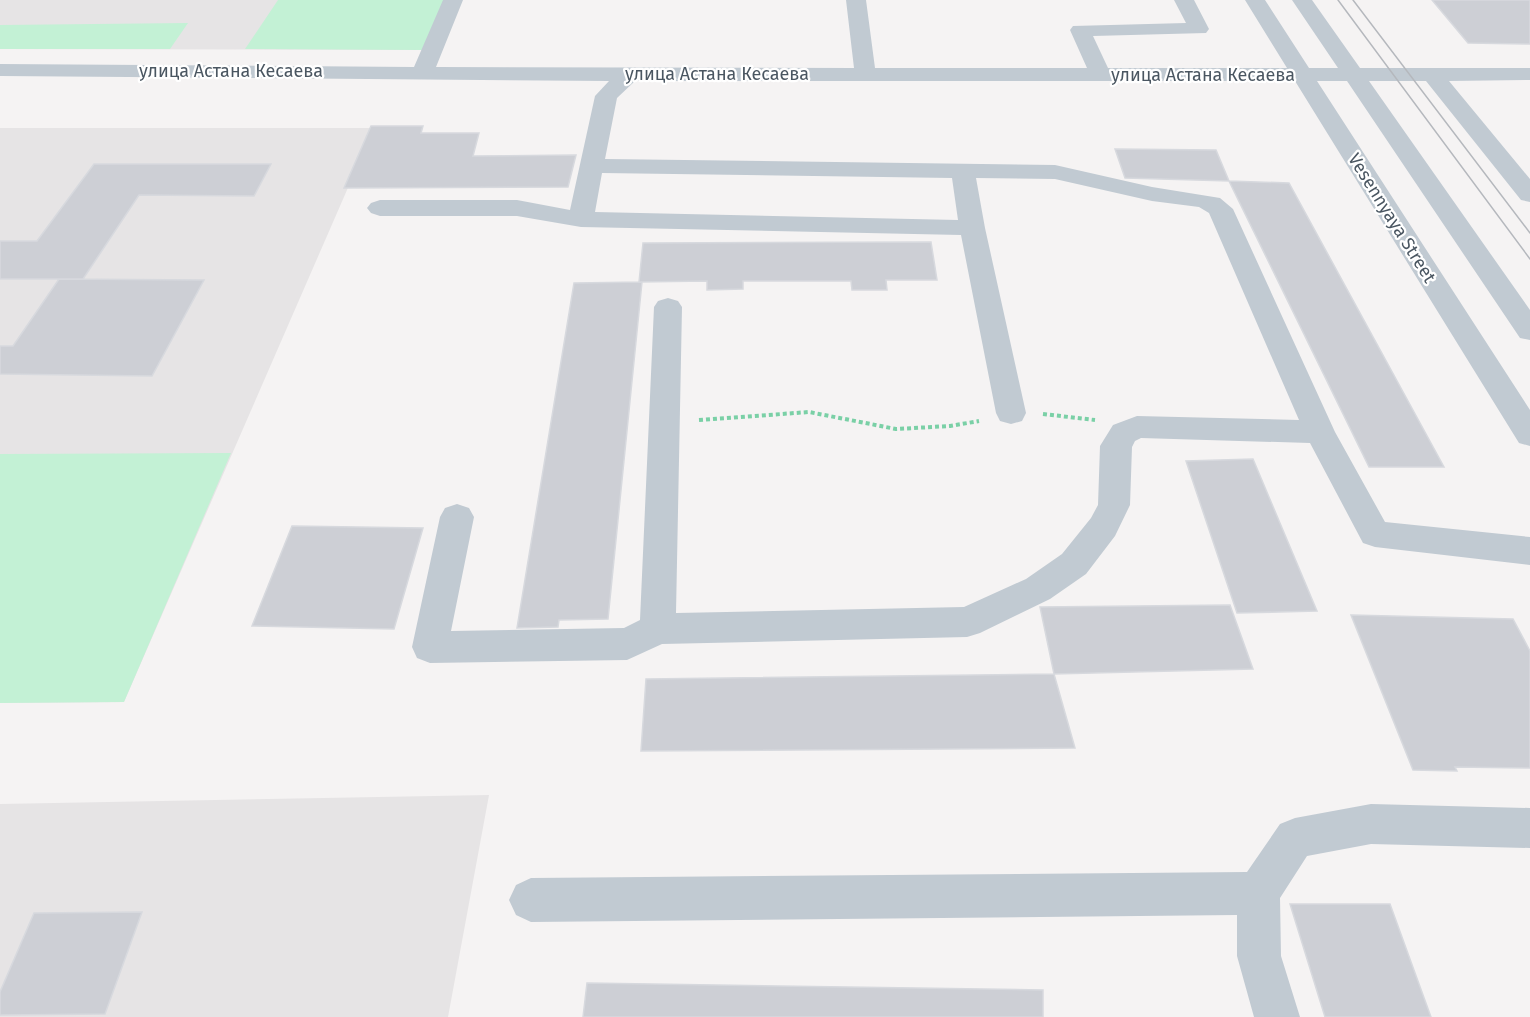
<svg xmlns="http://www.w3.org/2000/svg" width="1530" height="1017" font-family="'Fira Sans',sans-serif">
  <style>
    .education { fill: #e6e4e5 }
    .green { fill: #c3f1d5 }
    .building { fill: #cdcfd5; stroke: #d7d9de; stroke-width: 1.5 }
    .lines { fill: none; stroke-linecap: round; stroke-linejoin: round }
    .path { stroke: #7ad0a6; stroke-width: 4; stroke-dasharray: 4 3; stroke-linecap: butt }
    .minor { fill: #c1cad2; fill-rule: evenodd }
    .tram { stroke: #b5b8bd; stroke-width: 1.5 }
    .labels { text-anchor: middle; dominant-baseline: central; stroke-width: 4.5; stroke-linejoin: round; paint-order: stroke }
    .far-street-label { font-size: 18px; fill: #4a5661; stroke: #fff }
  </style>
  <rect width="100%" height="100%" fill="#f5f3f3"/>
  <path class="education" d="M0,0H445L422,50L0,49Z
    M0,128H374L124,702L0,703Z
    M489,795L448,1017H0V804Z"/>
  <path class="green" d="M278,0H445L422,50L245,49Z
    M188,23L170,49H0V25Z
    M231,453L124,702L0,703V454Z"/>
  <path class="building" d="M1432,0H1530V44L1468,43Z
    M371,126H423L421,133H479L473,156L576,155L568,187L344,188Z
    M1115,149L1216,150L1229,181L1125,178Z
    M94,164H271L254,196L139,195L83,279H0V241H37Z
    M1229,181L1289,183L1444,467H1369Z
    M931,242L937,280H886L887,290H852L851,281H743V289L707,290V281L639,282L643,243Z
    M59,279L204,280L152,376L0,374V346H13Z
    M642,282L608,619L559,620L558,627L517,628L574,283Z
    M1253,459L1317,611L1237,613L1186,461Z
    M292,526L423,528L394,629L252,626Z
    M1230,605L1253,669L1054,674L1040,607Z
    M1351,615L1513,619L1530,651V768L1455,767L1457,771L1413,770Z
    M1054,674L1075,748L641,751L646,679Z
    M1290,904H1390L1431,1017H1325Z
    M142,912L105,1014L0,1015V992L34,913Z
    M587,983L1043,990V1017H583Z"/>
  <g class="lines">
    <path class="path" d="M1043,414L1095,420
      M699,420L809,412L896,429L950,426L979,421"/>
    <path class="minor" d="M443,0H463L436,67L854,68L846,0H866L875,68H1087L1070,30L1073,26L1186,23L1174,0H1194L1209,29L1206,33L1093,36L1108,68H1287L1245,0H1265L1309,68H1338L1292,0H1312L1360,68H1530V80L1449,81L1530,179V202L1521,200L1426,81H1369L1530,310V340L1520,338L1347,81H1317L1530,410V446L1519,443L1295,81H635L617,98L605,159L1055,165L1152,187L1220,198L1233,209L1335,432L1385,522L1530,537V565L1375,547L1363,543L1310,443L1141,438L1135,441L1132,447L1130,505L1115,536L1086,574L1050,599L980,633L967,637L662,644L627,660L430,663L417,658L412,647L440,517L445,508L457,504L469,508L474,517L451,631L624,628L640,620L654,307L658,301L668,298L678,301L682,307L676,613L964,607L1026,579L1062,554L1091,518L1098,505L1100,446L1113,425L1137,416L1299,420L1209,213L1199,207L1152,201L1055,179L976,178L985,228L1026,413L1022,421L1011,424L1000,421L996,413L961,235L581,227L517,216H380L371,213L367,208L371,203L380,200H517L570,210L595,96L609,81L0,76V64L414,67ZM602,173L952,178L958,220L595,212Z
      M1371,804L1530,808V848L1371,844L1307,856L1280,898L1281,956L1300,1017H1254L1237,956V915L531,922L516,915L509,900L516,885L531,878L1247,872L1280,824L1295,818Z"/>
    <path class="tram" d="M1338,0L1530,259
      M1353,0L1530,233"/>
  </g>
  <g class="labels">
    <g class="far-street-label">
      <text x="231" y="71">улица Астана Кесаева</text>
      <text x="717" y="74">улица Астана Кесаева</text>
      <text x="1203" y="75">улица Астана Кесаева</text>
      <text transform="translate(1392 218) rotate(58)">Vesennyaya Street</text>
    </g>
  </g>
</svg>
